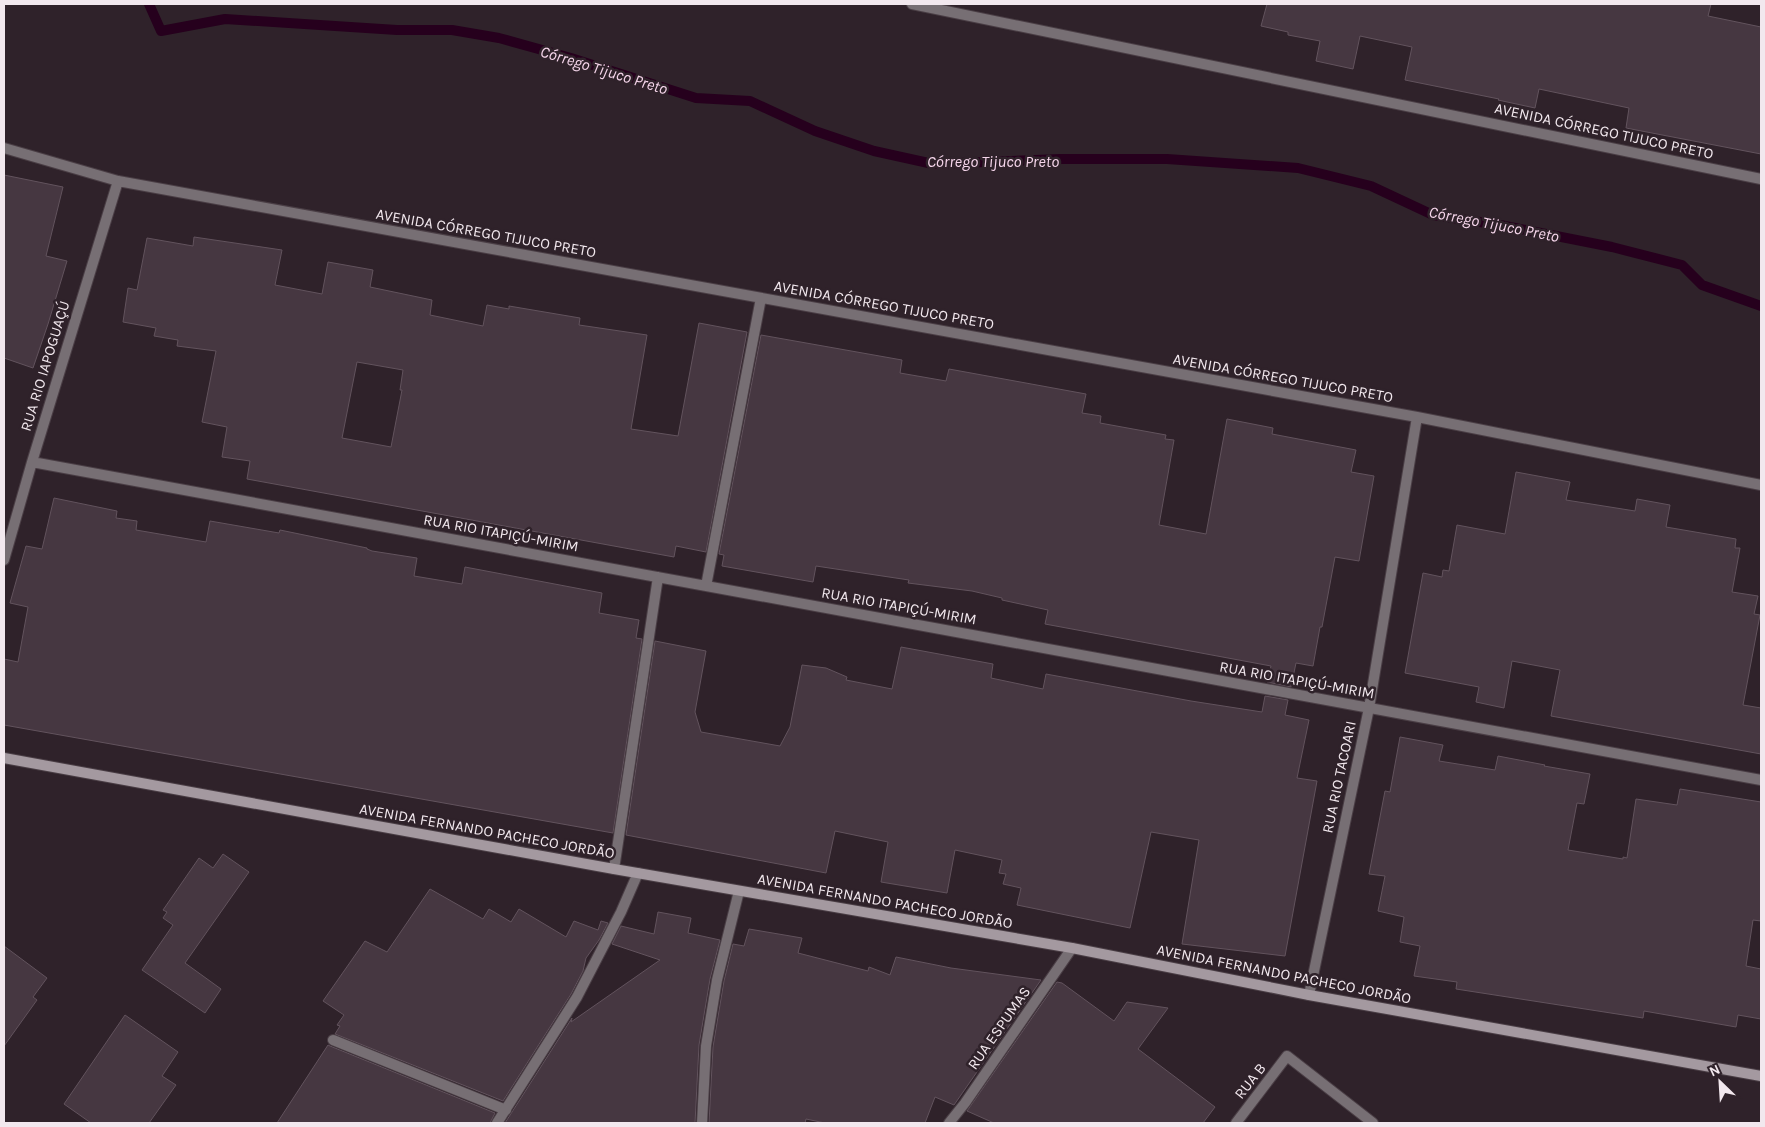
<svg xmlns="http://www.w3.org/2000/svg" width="1765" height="1127" font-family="Karla,sans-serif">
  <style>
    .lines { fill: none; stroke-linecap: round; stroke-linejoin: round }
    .stream { stroke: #26001d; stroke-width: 10 }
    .building { fill: #463741; stroke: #62535d; fill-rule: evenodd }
    .lane-casing { stroke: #4a3e45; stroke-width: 12 }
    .street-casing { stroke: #4a3e45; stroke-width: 12 }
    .secondary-casing { stroke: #4a3e45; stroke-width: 12 }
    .lane { stroke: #776f74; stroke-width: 10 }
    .street { stroke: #776f74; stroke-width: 10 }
    .secondary { stroke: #a499a0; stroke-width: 10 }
    .labels { text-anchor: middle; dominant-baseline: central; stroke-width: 5; stroke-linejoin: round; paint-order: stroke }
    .street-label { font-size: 15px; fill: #f2e8ee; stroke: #2f222a }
    .water-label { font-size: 16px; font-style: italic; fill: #f7d7ec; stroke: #2f222a }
  </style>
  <rect width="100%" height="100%" fill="#2f222a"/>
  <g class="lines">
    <path class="stream" d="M149,4L161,31L225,19L397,30H452L499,38L571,58L696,98L750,101L815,131L874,151L933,164L1060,159H1167L1298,168L1371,186L1433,215L1500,225L1612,247L1682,265L1702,285L1761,306"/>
  </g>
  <path class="building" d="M1267,4H1711L1708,16L1761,27V154L1626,128L1629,108L1539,89L1535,108L1498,100L1499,99L1405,80L1412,47L1360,36L1353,69L1316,61L1320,41L1288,35V32L1261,26Z
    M4,175L63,187L46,256L67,261L48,324L33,368L4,358Z
    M194,237L282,250L275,285L322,294L328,262L373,270L370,287L432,300L430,315L483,326L487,305L509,309V306L580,318L579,325L647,335L631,429L678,436L699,323L747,332L706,552L676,546L674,557L247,479L250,461L222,457L227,427L202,422L216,351L177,346L178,340L154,336L156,328L123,322L128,288L137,290L147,238L193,246ZM357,362L403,370L400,390H402L391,447L342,438Z
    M761,335L902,360L900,373L946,381L949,369L1086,394L1082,413L1101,416L1100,423L1166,435L1165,439L1174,440L1159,525L1206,534L1227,419L1273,428L1272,434L1356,450L1351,472L1374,476L1359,561L1335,557L1322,627H1320L1313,666L1296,663L1291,687L1267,682L1271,666L1045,624L1048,610L1002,600V598L972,591L908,583L909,580L816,566L813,582L722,566L724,555L719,554Z
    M1516,472L1570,482L1566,500L1635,511L1637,499L1670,505L1666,527L1736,539L1735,548H1740L1732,592L1758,596L1754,614L1760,615L1743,705L1761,708V754L1551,716L1560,670L1512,661L1504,708L1476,702L1479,687L1405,673L1423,573L1442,577L1443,570L1449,571L1457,525L1505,534Z
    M54,498L117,511L116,518L137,521L136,530L206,542L210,521L279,533L280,530L367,548V549L372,551L417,558L414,576L462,584L465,567L602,593L599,613L639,620L636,638L642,639L613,833L4,725V659L18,662L28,607L10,603L26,546L42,549Z
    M655,641L706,651L695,712L701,732L780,746L790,727L802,665L826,668L847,677L846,680L892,689L901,647L993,664L991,678L1043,689L1046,674L1191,701L1262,712L1265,696L1288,700L1285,715L1309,720L1297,778L1317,781L1285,956L1182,944L1199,840L1151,832L1130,928L1017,905L1021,888L1003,884L1006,874L999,873L1002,860L955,850L947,893L881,882L888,842L835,831L826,873L626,835Z
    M1400,737L1443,745L1439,761L1495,770L1498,756L1545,765L1544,766L1590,774L1584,804L1577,803L1568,850L1623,859V857L1627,858L1636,799L1677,805L1680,789L1761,802V921L1753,920L1746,966L1761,969V1019L1738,1015L1736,1027L1644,1011L1643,1018L1456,989L1457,982L1414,976L1420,946L1400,942L1404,917L1378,911L1385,876L1369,874L1385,791L1390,792Z
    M223,854L249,872L185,963L221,989L205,1013L142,970L173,925L163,918L167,912L163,910L199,858L213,868Z
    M430,889L483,919L489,909L511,922L519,909L566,937L574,921L598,930L601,921L608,923L599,940L586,958L583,971L571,994L503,1101L335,1034L340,1026L337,1025L344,1015L323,1001L365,941L387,952Z
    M658,912L691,918L688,933L720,940L710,979L699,1045L695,1123H505L572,1018L571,1022L660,960L612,944L621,926L654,934Z
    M749,929L802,938L798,953L868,971L869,967L890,975L896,957L951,968L1041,980L954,1105L935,1097L925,1123H825L806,1119L805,1123H709L713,1047L724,981L733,944L744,946Z
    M4,946L47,978L33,997L37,1000L4,1046Z
    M1057,982L1062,983L1114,1021L1127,1002L1168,1008L1138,1049L1215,1107L1203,1123H994L967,1111Z
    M125,1015L178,1052L162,1076L176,1085L149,1123H91L64,1104Z
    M328,1045L330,1046L495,1113L490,1123H277Z"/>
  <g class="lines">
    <g class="lane-casing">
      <path id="lane" d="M333,1040L506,1110"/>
    </g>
    <g class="street-casing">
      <path id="street" d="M912,4L1761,179
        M4,148L118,181L1417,417L1761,485
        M32,462L1761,780
        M4,560L32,462L118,181
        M706,586L761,298
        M614,869L658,577
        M1309,995L1369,708L1417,417
        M497,1123L577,997L621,912L638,873
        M702,1123L706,1046L717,980L739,891
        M949,1123L965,1103L1072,948
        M1236,1123L1287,1056L1373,1123"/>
    </g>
    <g class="secondary-casing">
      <path id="secondary" d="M4,758L614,869L1072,948L1309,995L1761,1076"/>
    </g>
    <use href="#lane" class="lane"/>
    <use href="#street" class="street"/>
    <use href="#secondary" class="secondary"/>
  </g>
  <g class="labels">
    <g class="street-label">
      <text transform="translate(1604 131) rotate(12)">AVENIDA CÓRREGO TIJUCO PRETO</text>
      <text transform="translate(486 233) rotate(10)">AVENIDA CÓRREGO TIJUCO PRETO</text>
      <text transform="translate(884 305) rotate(10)">AVENIDA CÓRREGO TIJUCO PRETO</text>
      <text transform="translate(45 366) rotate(-73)">RUA RIO IAPOGUAÇÚ</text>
      <text transform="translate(1283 378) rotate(10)">AVENIDA CÓRREGO TIJUCO PRETO</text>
      <text transform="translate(501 533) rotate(10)">RUA RIO ITAPIÇÚ-MIRIM</text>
      <text transform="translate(899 606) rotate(10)">RUA RIO ITAPIÇÚ-MIRIM</text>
      <text transform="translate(1297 680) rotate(10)">RUA RIO ITAPIÇÚ-MIRIM</text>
      <text transform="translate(1339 777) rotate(-78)">RUA RIO TACOARI</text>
      <text transform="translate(487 831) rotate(10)">AVENIDA FERNANDO PACHECO JORDÃO</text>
      <text transform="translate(885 901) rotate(10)">AVENIDA FERNANDO PACHECO JORDÃO</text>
      <text transform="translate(1284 974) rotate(11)">AVENIDA FERNANDO PACHECO JORDÃO</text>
      <text transform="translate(999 1028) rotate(-55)">RUA ESPUMAS</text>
      <text transform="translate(1250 1081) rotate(-52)">RUA B</text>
    </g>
    <g class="water-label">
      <text transform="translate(604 70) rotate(17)">Córrego Tijuco Preto</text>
      <text x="993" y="161">Córrego Tijuco Preto</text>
      <text transform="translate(1494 224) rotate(11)">Córrego Tijuco Preto</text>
    </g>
  </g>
  <rect width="1765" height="1127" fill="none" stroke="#f2e8ee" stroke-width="10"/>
  <g transform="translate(1720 1082) rotate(335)" stroke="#2f222a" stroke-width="4" paint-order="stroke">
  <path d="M0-4L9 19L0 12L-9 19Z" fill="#f2e8ee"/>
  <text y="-8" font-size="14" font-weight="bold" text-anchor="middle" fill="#f2e8ee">N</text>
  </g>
</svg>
